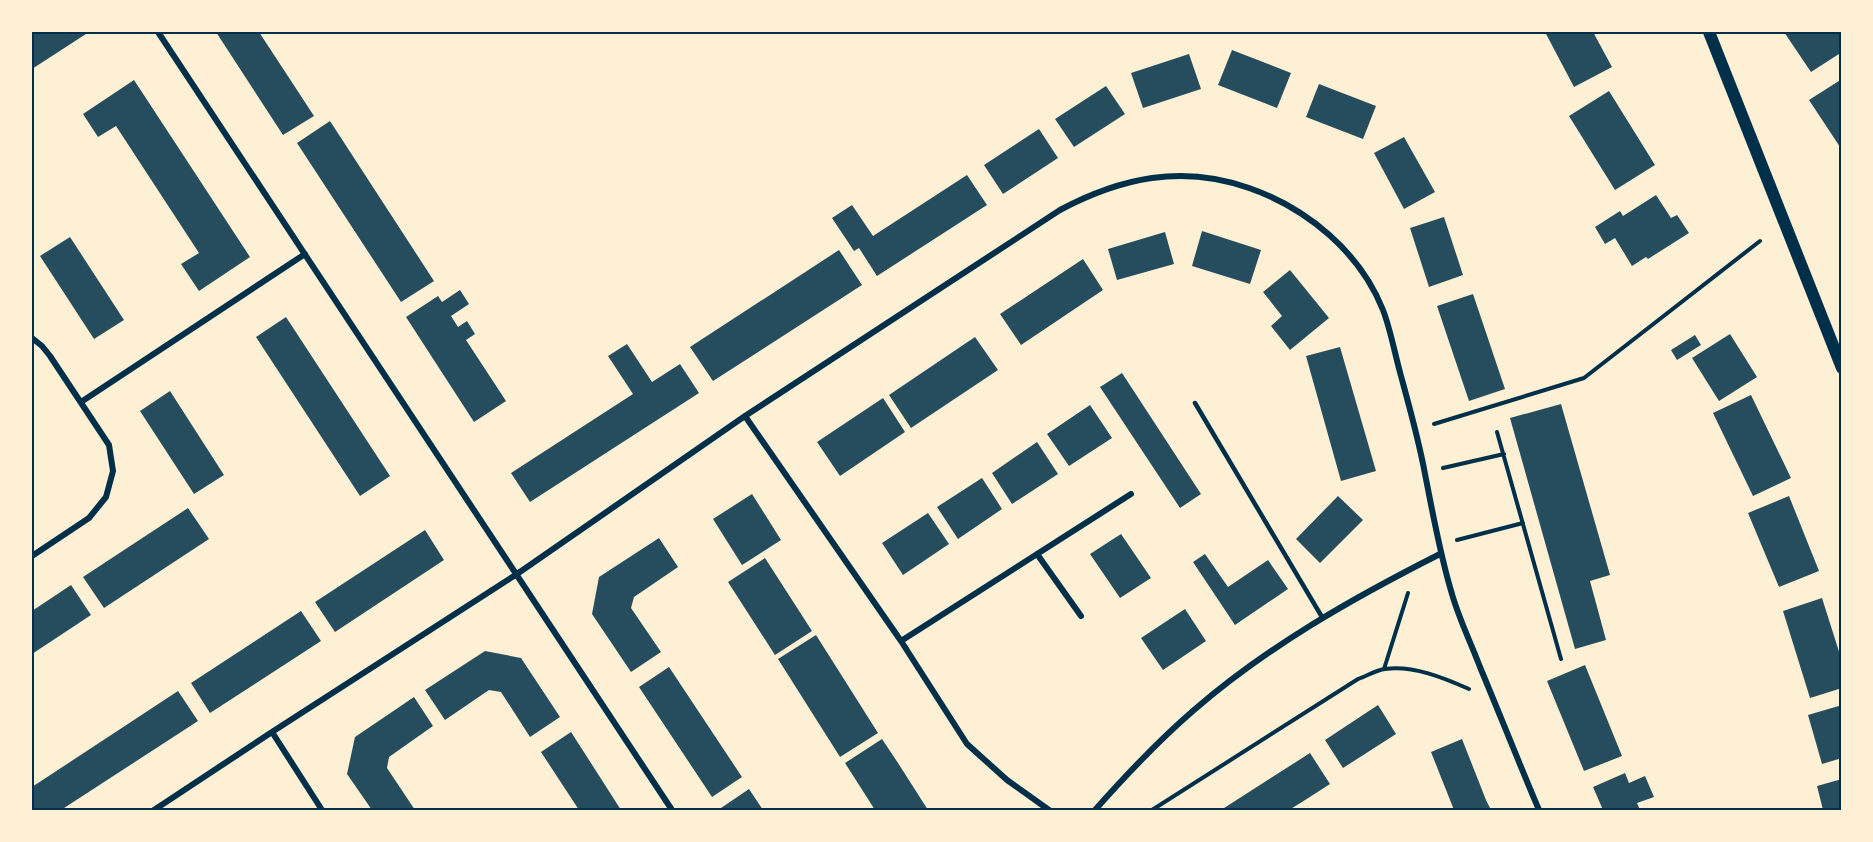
<svg xmlns="http://www.w3.org/2000/svg" width="1873" height="842" font-family="'Noto Sans',sans-serif">
  <style>
    .building { fill: #264d5e }
    .lines { fill: none; stroke-linecap: round; stroke-linejoin: round }
    .path { stroke: #003049; stroke-width: 4 }
    .service { stroke: #003049; stroke-width: 4.5 }
    .minor { stroke: #003049; stroke-width: 6 }
    .secondary { stroke: #003049; stroke-width: 12 }
    .neatline { fill: none; stroke: #003049; stroke-width: 2 }
  </style>
  <rect width="100%" height="100%" fill="#fdf0d5"/>
  <path class="building" d="M32,32H89L32,69Z
    M216,32H259L314,116L283,135Z
    M1545,32H1593L1612,67L1574,87Z
    M1784,32H1839L1842,35V52L1811,72Z
    M1232,50L1291,73L1277,108L1218,85Z
    M1189,54L1201,89L1143,108L1131,73Z
    M1842,79V150L1809,100Z
    M134,80L250,257L199,291L181,264L199,253L116,126L98,137L83,114Z
    M1319,84L1376,106L1363,139L1306,117Z
    M1106,86L1125,114L1074,147L1055,119Z
    M1609,91L1655,165L1615,190L1569,116Z
    M330,121L434,281L401,302L297,143Z
    M1039,129L1058,158L1003,194L984,165Z
    M1404,137L1435,192L1404,209L1374,153Z
    M967,175L987,205L877,276L859,248L854,251L832,218L852,205L873,236Z
    M1656,195L1671,218L1677,215L1689,233L1648,259L1646,257L1632,266L1615,238L1605,244L1595,227L1620,211L1623,216Z
    M1444,217L1463,275L1429,287L1410,228Z
    M1202,231L1261,250L1250,284L1192,266Z
    M1165,232L1174,264L1117,280L1108,249Z
    M70,237L124,320L94,339L40,256Z
    M839,250L862,285L713,381L690,347Z
    M1083,259L1103,290L1021,345L1000,314Z
    M1290,270L1329,318L1290,350L1271,326L1282,316L1263,292Z
    M460,290L469,304L451,316L458,327L467,321L475,334L466,340L506,401L474,422L406,317L438,296L442,302Z
    M1473,294L1505,389L1469,401L1437,306Z
    M286,317L390,476L360,496L256,337Z
    M1730,334L1757,377L1719,401L1692,358Z
    M1695,335L1701,345L1677,360L1671,350Z
    M975,337L998,370L911,428L889,395Z
    M627,344L652,382L680,364L699,393L530,502L511,473L633,394L608,356Z
    M1340,347L1376,471L1341,481L1306,356Z
    M1122,373L1201,494L1180,508L1100,387Z
    M170,391L224,475L194,494L140,411Z
    M1751,395L1791,478L1753,496L1713,413Z
    M883,398L905,432L840,476L817,442Z
    M1561,404L1610,575L1590,581L1606,640L1575,649L1510,418Z
    M1090,405L1112,438L1069,466L1047,434Z
    M1037,442L1058,474L1012,504L992,473Z
    M982,478L1002,509L958,539L937,507Z
    M752,494L781,540L742,565L713,519Z
    M1338,496L1363,520L1320,563L1296,539Z
    M1789,496L1819,571L1779,587L1748,513Z
    M188,508L209,539L104,608L83,577Z
    M928,513L949,544L903,575L882,543Z
    M425,530L444,560L335,632L315,602Z
    M1121,534L1151,578L1120,598L1090,554Z
    M659,538L678,567L634,597L631,608L661,652L631,672L592,614L599,577Z
    M1205,554L1228,587L1268,560L1288,589L1235,625L1193,562Z
    M765,558L812,631L775,655L728,582Z
    M71,585L91,615L32,654V611Z
    M1822,598L1842,661V688L1810,698L1783,611Z
    M1185,609L1206,641L1163,670L1141,638Z
    M301,611L321,641L210,713L191,683Z
    M816,635L878,733L840,757L778,659Z
    M485,651L521,658L560,717L530,737L501,692L489,690L445,720L425,690Z
    M1585,665L1622,756L1584,771L1547,681Z
    M669,667L742,777L712,797L639,687Z
    M178,691L198,721L61,810H32V787Z
    M414,697L433,726L389,757L387,768L415,810H372L347,774L355,737Z
    M1378,705L1396,734L1343,768L1325,740Z
    M1842,705V758L1822,764L1808,715Z
    M571,732L589,760L621,810H579L541,752Z
    M882,739L898,763L928,810H875L845,763Z
    M1462,739L1486,800L1491,810H1454L1431,752Z
    M1310,753L1330,784L1302,802L1289,810H1221Z
    M1625,773L1629,783L1645,776L1654,797L1637,803L1640,810H1603L1593,787Z
    M1842,779V810H1823L1817,786Z
    M749,789L763,810H723L721,808Z"/>
  <g class="lines">
    <path class="path" d="M1434,424L1584,378L1760,241
      M1497,432L1561,659
      M1443,468L1504,454
      M1457,540L1523,523
      M1384,669L1408,593
      M1152,810L1358,679C1367,676 1376,670 1385,669C1413,665 1444,678 1469,689"/>
    <path class="service" d="M1195,403L1322,617"/>
    <path class="minor" d="M158,32L672,810
      M32,338L42,346L50,356L109,445L113,471L106,497L89,518L32,556
      M81,402L305,254
      M745,416L901,641L967,744L1007,780L1049,810
      M1037,554L1081,616
      M901,641L1131,494
      M272,732L322,810
      M154,810L272,732L517,574L745,416L1060,210C1120,178 1182,164 1249,188C1307,208 1360,252 1383,310C1391,331 1395,355 1401,376C1410,409 1419,441 1425,474C1433,514 1440,555 1452,594C1459,619 1471,643 1480,667C1500,715 1519,763 1539,810
      M1095,810C1126,775 1158,741 1194,710C1268,646 1353,598 1440,554"/>
    <path class="secondary" d="M1709,32L1842,368"/>
  </g>
  <rect width="1873" height="842" fill="none" stroke="#fdf0d5" stroke-width="66"/>
  <rect x="33" y="33" width="1807" height="776" class="neatline"/>
</svg>
